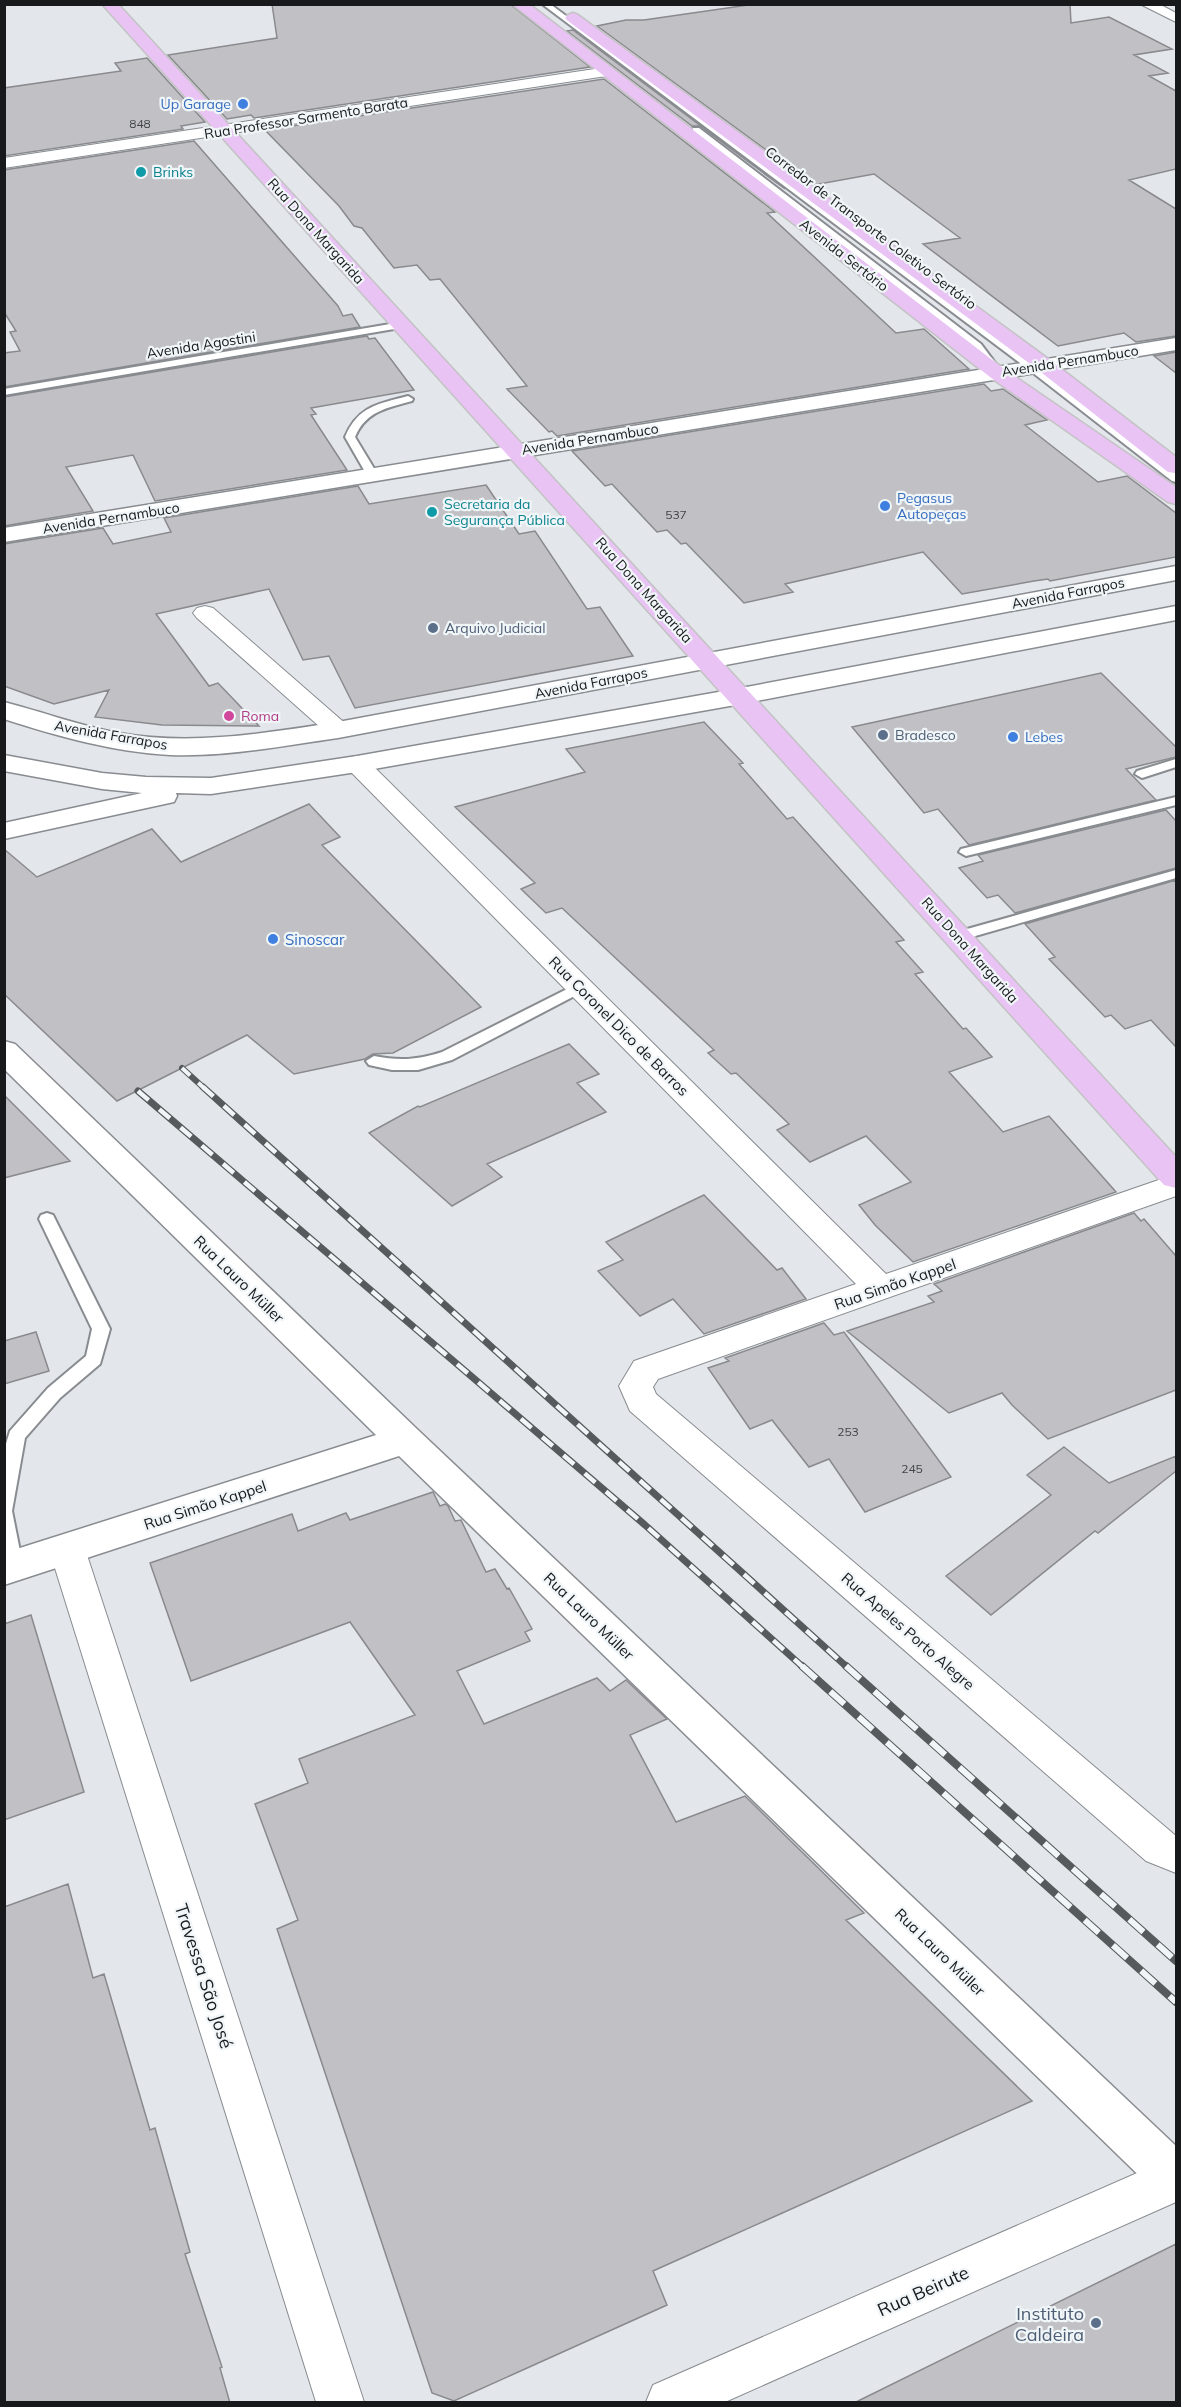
<svg xmlns="http://www.w3.org/2000/svg" width="1181" height="2407" font-family="Mulish,sans-serif">
  <style>
    .building { fill: #c0c0c5; stroke: #89898e; stroke-width: 1.5 }
    .lines { fill: none; stroke-linecap: round; stroke-linejoin: round }
    .service-casing { stroke: #888c90; stroke-width: 4 }
    .minor-casing { stroke: #888c90; stroke-width: 2 }
    .tertiary-casing { stroke: #888c90; stroke-width: 3 }
    .secondary-casing { stroke: #888c90; stroke-width: 3 }
    .primary-casing { stroke: #c3c3c3; stroke-width: 3 }
    .service { fill: #fff; fill-rule: evenodd }
    .minor { fill: #fff; fill-rule: evenodd }
    .tertiary { fill: #fff; fill-rule: evenodd }
    .secondary { fill: #fff; fill-rule: evenodd }
    .primary { fill: #e8c3f4; fill-rule: evenodd }
    .rail-far2-casing { stroke: #575a5c; stroke-width: 6 }
    .rail-far1-casing { stroke: #575a5c; stroke-width: 7 }
    .rail-casing { stroke: #575a5c; stroke-width: 8 }
    .rail-far2 { stroke: #f0f5f8; stroke-width: 4; stroke-dasharray: 11; stroke-linecap: butt }
    .rail-far1 { stroke: #f0f5f8; stroke-width: 4.5; stroke-dasharray: 14; stroke-linecap: butt }
    .rail { stroke: #f0f5f8; stroke-width: 6; stroke-dasharray: 19; stroke-linecap: butt }
    .shop-dot { fill: #3f7fe0; stroke: #f0f5f8; stroke-width: 2 }
    .culture-dot { fill: #0f9aa8; stroke: #f0f5f8; stroke-width: 2 }
    .service-dot { fill: #5c6f8a; stroke: #f0f5f8; stroke-width: 2 }
    .hotel-dot { fill: #d1479c; stroke: #f0f5f8; stroke-width: 2 }
    .labels { text-anchor: middle; dominant-baseline: central; stroke-width: 4.5; stroke-linejoin: round; paint-order: stroke }
    .number-label { font-size: 12px; fill: #414345 }
    .far-shop-label { font-size: 14px; fill: #366cbe; stroke: #f0f5f8; text-anchor: start }
    .far-street-label { font-size: 14px; fill: #17191a; stroke: #f0f5f8 }
    .far-culture-label { font-size: 14px; fill: #0d838f; stroke: #f0f5f8; text-anchor: start }
    .far-service-label { font-size: 14px; fill: #4e5e75; stroke: #f0f5f8; text-anchor: start }
    .far-hotel-label { font-size: 14px; fill: #b23c85; stroke: #f0f5f8; text-anchor: start }
    .shop-label { font-size: 15px; fill: #366cbe; stroke: #f0f5f8; text-anchor: start }
    .street-label { font-size: 15px; fill: #17191a; stroke: #f0f5f8 }
    .near-street-label { font-size: 18px; fill: #17191a; stroke: #f0f5f8 }
    .near-service-label { font-size: 18px; fill: #4e5e75; stroke: #f0f5f8; text-anchor: end }
  </style>
  <rect width="100%" height="100%" fill="#e3e7eb"/>
  <path class="building" d="M272,4H510L590,67L254,118L251,115L227,119L168,55L277,38Z
    M755,4H1070L1071,23L1109,17L1172,49L1134,55L1168,73L1149,76L1176,91V169L1129,180L1176,209V336L1136,342L1124,333L1058,346L923,244L960,238L874,174L814,185L597,26L626,20H644Z
    M573,30L785,189L700,126H692L567,31Z
    M147,58L205,122L181,126L183,129L4,156V88L121,71L115,63Z
    M604,79L775,212L767,213L896,333L924,329L969,369L557,436L552,431L549,432L507,389L527,386L440,279L430,280L417,265L394,268L362,228L354,226L339,206L265,130Z
    M194,141L338,306L343,316L352,314L360,327L4,387V353L20,351L10,332L16,331L4,312V170Z
    M367,336L369,339L375,338L414,390L311,408L316,414L311,415L347,470L155,501L133,455L66,467L93,511L4,526V397Z
    M1176,352V373L1154,356Z
    M984,384L991,391L1003,389L1047,420L1025,425L1098,482L1127,476L1176,513V557L1050,581L1048,579L1034,581L962,594L923,552L785,584L793,592L744,603L686,543L681,544L667,530L657,532L612,484L605,486L572,451Z
    M486,485L519,534L535,531L587,609L600,607L633,656L355,708L329,656L303,660L269,589L156,614L209,686L218,683L259,726L162,725L95,717L109,690L54,704L4,686V544L103,528L113,544L171,532L164,518L358,486L369,504Z
    M1101,673L1176,747V757L1126,769L1156,800L969,845L938,809L924,813L852,727Z
    M704,722L743,763L739,764L787,819L793,817L904,940L896,942L923,972L915,974L963,1029L966,1028L992,1057L949,1072L1003,1132L1049,1116L1116,1192L913,1262L875,1225L859,1205L911,1182L866,1136L810,1162L777,1130L789,1124L736,1073L731,1074L708,1053L714,1050L562,908L546,913L521,889L535,883L455,807L585,772L566,749Z
    M309,804L340,837L322,845L481,1007L393,1053L373,1054L365,1059L294,1074L247,1035L117,1101L4,994V849L37,877L152,829L181,862Z
    M1166,810L1176,821V868L1015,913L998,895L987,898L959,868L983,861L978,855Z
    M1176,880V1047L1151,1020L1125,1029L1111,1015L1105,1017L1049,959L1055,957L1025,924Z
    M569,1044L599,1074L577,1083L606,1112L487,1164L502,1177L452,1206L369,1133L418,1106L420,1107Z
    M4,1095L70,1161L4,1178Z
    M704,1195L777,1270L782,1268L806,1299L704,1334L673,1299L640,1316L598,1271L623,1260L606,1242Z
    M1134,1213L1141,1221L1144,1219L1176,1256V1390L1048,1439L1012,1405L1002,1393L949,1413L847,1331L934,1302L928,1296L942,1291L934,1284Z
    M824,1323L834,1335L844,1332L951,1477L865,1512L829,1459L809,1467L772,1420L750,1429L708,1368L729,1361L725,1358Z
    M36,1332L49,1371L4,1384V1341Z
    M1064,1447L1109,1483L1176,1456V1471L1098,1533L1095,1531L991,1615L946,1576L1051,1495L1027,1475Z
    M433,1492L440,1506L445,1504L448,1506L455,1521L461,1520L486,1572L495,1569L507,1589L509,1588L532,1629L525,1632L530,1641L457,1671L484,1724L597,1678L610,1691L626,1680L667,1719L630,1735L676,1822L745,1796L864,1913L846,1920L1032,2101L653,2271L667,2305L454,2401L432,2393L277,1929L298,1920L255,1804L308,1783L299,1759L415,1715L350,1622L191,1681L150,1563L292,1514L298,1531L346,1513L350,1520Z
    M31,1615L84,1792L4,1820V1624Z
    M68,1884L93,1978L104,1974L150,2130L155,2128L190,2252L185,2254L222,2367L220,2368L230,2403H4V1907Z
    M1176,2244V2403H854Z"/>
  <g class="lines">
    <g class="service-casing">
      <path id="service" d="M542,4H550L1036,365L1176,474V482L1172,481L1028,369Z
        M693,128H699L981,344L999,368L998,370H990L973,348L693,132Z
        M402,322L407,325L406,327L4,395V389Z
        M408,396L413,399L412,401C387,408 366,411 355,437L378,475L372,478L368,477L345,437C358,406 378,404 408,396Z
        M1176,759V767L1142,778L1135,774L1137,771Z
        M1176,797V805L966,856L959,852L961,849Z
        M1176,870V878L958,941L951,936L953,933Z
        M581,982L586,984L588,987L586,990L452,1060L418,1070H392L369,1065L366,1061L374,1056C399,1061 418,1060 442,1052Z
        M47,1213L53,1215L110,1329L100,1364L60,1398L25,1438L12,1511L23,1566L20,1572L13,1574L6,1572L4,1568V1450L10,1431L48,1388L86,1356L92,1329L39,1219L41,1215Z"/>
    </g>
    <g class="minor-casing">
      <path id="minor" d="M1140,4H1159L1176,13V22Z
        M608,67L613,69L616,72L613,75L4,168V158Z
        M205,606L213,608L347,725L350,730L347,735L338,737L329,735L197,618L193,613L197,608Z
        M357,756L366,759L886,1274L1176,1174V1196L658,1379L653,1387L656,1394L1176,1836V1873L1146,1861L630,1411L619,1386L634,1361L856,1284L348,769L344,764L348,759Z
        M67,1534L80,1538L85,1549L364,2402H316L49,1549L54,1538Z
        M1176,2156V2202L725,2402H646L653,2385Z"/>
    </g>
    <g class="tertiary-casing">
      <path id="tertiary" d="M1176,338V350L4,542V528Z
        M4,1041L15,1044L418,1430L1176,2146V2202L1159,2195L399,1456L4,1585V1553L376,1435L4,1069Z"/>
    </g>
    <g class="secondary-casing">
      <path id="secondary" d="M1176,566V580L338,738C283,746 226,757 170,755C113,752 57,736 4,719V702C43,712 80,726 119,733C192,746 266,733 338,722Z
        M1176,606V620L741,704L357,772L211,794L176,793L177,796L174,802L4,839V823L142,793L102,789L4,771V755L102,773L146,777L211,778L357,756L741,688Z"/>
    </g>
    <g class="primary-casing">
      <path id="primary" d="M102,4H118L1176,1157V1188L1164,1185Z
        M512,4H529L1004,369L1176,487V504L1168,502L990,377Z
        M573,13L578,15L1051,361L1176,457V473L1168,472L1037,369L568,21L565,18L568,15Z"/>
    </g>
    <use href="#service" class="service"/>
    <use href="#minor" class="minor"/>
    <use href="#tertiary" class="tertiary"/>
    <use href="#secondary" class="secondary"/>
    <use href="#primary" class="primary"/>
    <g class="rail-far2-casing">
      <path id="rail-far2" d="M182,1068L205,1089"/>
    </g>
    <g class="rail-far1-casing">
      <path id="rail-far1" d="M203,1087L848,1668
        M138,1091L645,1525L804,1668"/>
    </g>
    <g class="rail-casing">
      <path id="rail" d="M802,1666L1176,2002
        M846,1666L1176,1961"/>
    </g>
    <use href="#rail-far2" class="rail-far2"/>
    <use href="#rail-far1" class="rail-far1"/>
    <use href="#rail" class="rail"/>
  </g>
  <g class="shop-dot">
    <circle cx="243" cy="104" r="6"/>
    <circle cx="885" cy="506" r="6"/>
    <circle cx="1013" cy="737" r="6"/>
    <circle cx="273" cy="939" r="6"/>
  </g>
  <g class="culture-dot">
    <circle cx="141" cy="172" r="6"/>
    <circle cx="432" cy="512" r="6"/>
  </g>
  <g class="service-dot">
    <circle cx="433" cy="628" r="6"/>
    <circle cx="883" cy="735" r="6"/>
    <circle cx="1096" cy="2323" r="6"/>
  </g>
  <circle class="hotel-dot" cx="229" cy="716" r="6"/>
  <g class="labels">
    <g class="number-label">
      <text x="140" y="123">848</text>
      <text x="676" y="514">537</text>
      <text x="848" y="1431">253</text>
      <text x="912" y="1468">245</text>
    </g>
    <g class="far-shop-label">
      <text x="231" y="104" text-anchor="end">Up Garage</text>
      <text x="897" y="498">Pegasus<tspan x="897" dy="16">Autopeças</tspan></text>
      <text x="1025" y="737">Lebes</text>
    </g>
    <g class="far-street-label">
      <text transform="translate(306 118) rotate(-9)">Rua Professor Sarmento Barata</text>
      <text transform="translate(871 228) rotate(37)">Corredor de Transporte Coletivo Sertório</text>
      <text transform="translate(316 231) rotate(48)">Rua Dona Margarida</text>
      <text transform="translate(844 255) rotate(38)">Avenida Sertório</text>
      <text transform="translate(201 345) rotate(-9)">Avenida Agostini</text>
      <text transform="translate(1070 361) rotate(-9)">Avenida Pernambuco</text>
      <text transform="translate(590 439) rotate(-9)">Avenida Pernambuco</text>
      <text transform="translate(111 518) rotate(-9)">Avenida Pernambuco</text>
      <text transform="translate(644 590) rotate(48)">Rua Dona Margarida</text>
      <text transform="translate(1068 593) rotate(-11)">Avenida Farrapos</text>
      <text transform="translate(591 683) rotate(-11)">Avenida Farrapos</text>
      <text transform="translate(111 735) rotate(10)">Avenida Farrapos</text>
      <text transform="translate(970 950) rotate(48)">Rua Dona Margarida</text>
    </g>
    <g class="far-culture-label">
      <text x="153" y="172">Brinks</text>
      <text x="444" y="504">Secretaria da<tspan x="444" dy="16">Segurança Pública</tspan></text>
    </g>
    <g class="far-service-label">
      <text x="445" y="628">Arquivo Judicial</text>
      <text x="895" y="735">Bradesco</text>
    </g>
    <g class="far-hotel-label">
      <text x="241" y="716">Roma</text>
    </g>
    <g class="shop-label">
      <text x="285" y="939">Sinoscar</text>
    </g>
    <g class="street-label">
      <text transform="translate(619 1026) rotate(45)">Rua Coronel Dico de Barros</text>
      <text transform="translate(239 1279) rotate(44)">Rua Lauro Müller</text>
      <text transform="translate(895 1284) rotate(-19)">Rua Simão Kappel</text>
      <text transform="translate(205 1505) rotate(-18)">Rua Simão Kappel</text>
      <text transform="translate(589 1616) rotate(44)">Rua Lauro Müller</text>
      <text transform="translate(908 1631) rotate(41)">Rua Apeles Porto Alegre</text>
      <text transform="translate(940 1952) rotate(44)">Rua Lauro Müller</text>
    </g>
    <g class="near-street-label">
      <text transform="translate(204 1976) rotate(72)">Travessa São José</text>
      <text transform="translate(923 2291) rotate(-24)">Rua Beirute</text>
    </g>
    <g class="near-service-label">
      <text x="1084" y="2313">Instituto<tspan x="1084" dy="21">Caldeira</tspan></text>
    </g>
  </g>
  <rect width="1181" height="2407" fill="none" stroke="#17191a" stroke-width="12"/>
</svg>
